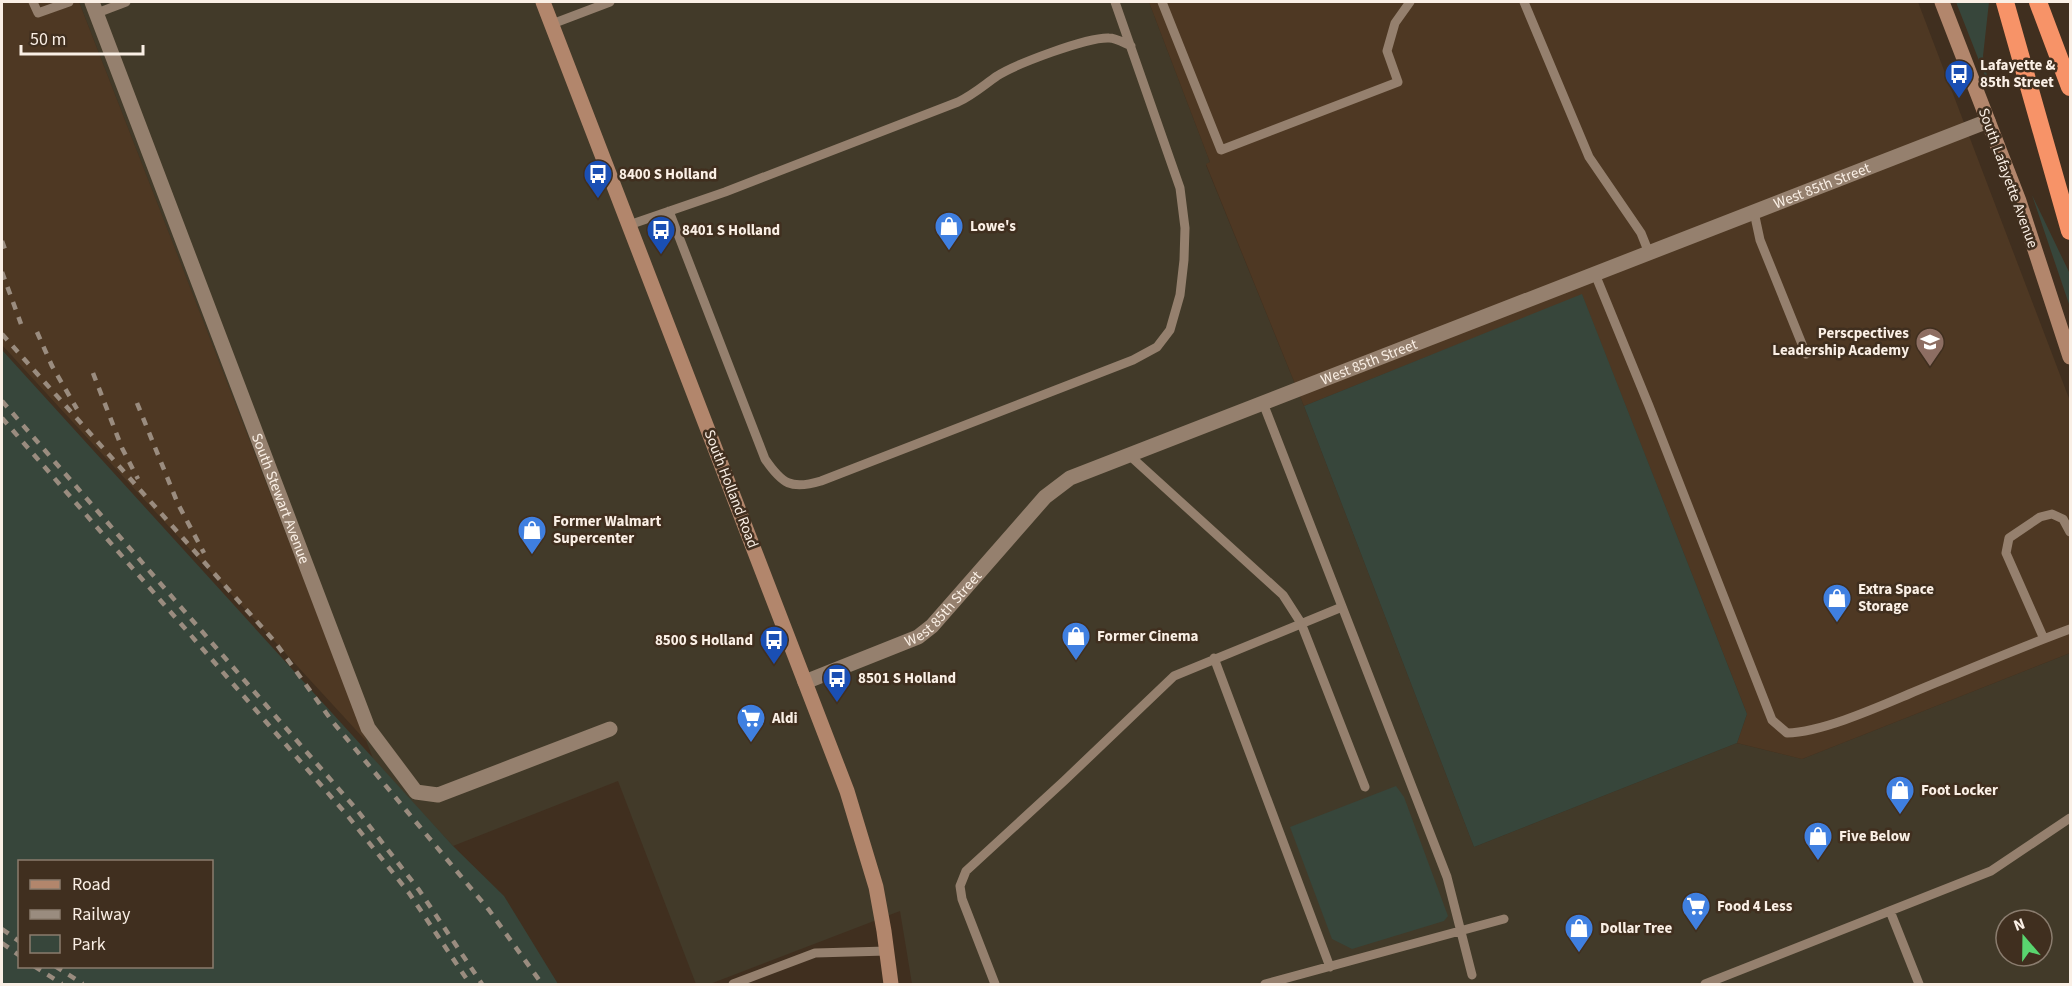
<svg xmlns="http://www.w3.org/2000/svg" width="2072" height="986" font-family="'Source Sans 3',sans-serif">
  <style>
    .commercial { fill: #423a29; fill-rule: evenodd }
    .built { fill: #4e3823 }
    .green { fill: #37463b; fill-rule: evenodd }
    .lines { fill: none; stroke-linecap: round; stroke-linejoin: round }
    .lane { stroke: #95806e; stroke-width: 9 }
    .street { stroke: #95806e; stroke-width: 15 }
    .secondary { stroke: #b2866c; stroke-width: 15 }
    .highway { stroke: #f79368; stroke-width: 18 }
    .rail { stroke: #9a8c7f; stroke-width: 4.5; stroke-dasharray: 8 8; stroke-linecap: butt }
    .labels { text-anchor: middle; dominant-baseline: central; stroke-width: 5; stroke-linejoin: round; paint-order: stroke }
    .poi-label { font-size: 15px; font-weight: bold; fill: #faefe5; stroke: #402f1f; text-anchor: start }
    .street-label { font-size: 15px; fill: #faefe5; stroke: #402f1f }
  </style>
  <rect width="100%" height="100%" fill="#402f1f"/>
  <path class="commercial" d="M79,2H1149L1210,162L1206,165L1304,406L1474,847L1737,743L1802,759L2070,653V984H912L900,911L710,984H696L618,781L453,846L374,761ZM2006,920H2042V956H2006Z"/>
  <path class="built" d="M2,2H79L367,742L2,345Z
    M1149,2H1918L2070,401V653L1802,759L1737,743L1747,714L1582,295L1304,406L1206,164L1210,162Z"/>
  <path class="green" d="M1956,2H1989L1983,56L1989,86Z
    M2032,195L2070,274V307Z
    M1582,294L1747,714L1737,743L1474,847L1304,406Z
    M2,350L453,846L504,896L558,984H2ZM20,862H212V966H20Z
    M1396,786L1404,797L1448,916L1444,921L1352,949L1332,939L1290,827Z"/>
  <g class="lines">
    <path class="lane" d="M33,2L38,13L69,2
      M1162,2L1221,150L1398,82L1387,51L1395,23L1410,2
      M1524,2L1589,157L1641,233L1649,253
      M97,13L126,2
      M552,24L610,2
      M669,211L765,459C782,484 791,490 821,481L1133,360L1157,347L1170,330L1180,295L1184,260L1185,228L1180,188L1115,2
      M1754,212L1760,240L1806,354
      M629,225L725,192L958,102C973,95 984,85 997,76C1016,64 1087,37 1109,38C1116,38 1124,43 1131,46
      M1595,274L1649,406L1772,720L1787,733C1822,732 1876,708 1909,694C1962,672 2016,649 2070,629
      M1263,403L1447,877L1472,975
      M1129,455L1283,595L1301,623L1365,787
      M2044,639L2006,553L2009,538L2040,517L2052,514L2063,519L2070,532
      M1214,658L1330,967
      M1890,911L1919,984
      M733,984L815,953L887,951
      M995,984L962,899L960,886L966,871L1064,781L1174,676L1342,607
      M1265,984L1504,919
      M1705,984L1991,871L2070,818"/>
    <g class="street">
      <path id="s1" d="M92,2L368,728L416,792L438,795L610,729"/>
      <path id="s2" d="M805,682L918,637L932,626L1045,497L1070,478L1988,121"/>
    </g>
    <path class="secondary" d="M543,2L847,791L876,887L884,931L891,984
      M1942,2L2019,201L2070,357"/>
    <path class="highway" d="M2005,2L2070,231
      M2038,2L2070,87"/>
    <path class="rail" d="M2,241L7,255
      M2,272L21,324
      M37,332L52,366L77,409
      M2,334L275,642L332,721L489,910L542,984
      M93,373L122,448L138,479
      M2,401L357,810L419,890L482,984
      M137,403L178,504L204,553
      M2,418L347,815L409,893L470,984
      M2,929L20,942
      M2,943L20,956
      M34,966L62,984
      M55,966L83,984"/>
  </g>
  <defs>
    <g id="bus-pin" transform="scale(1.5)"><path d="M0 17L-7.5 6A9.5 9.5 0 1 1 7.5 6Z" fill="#1a4fb4" stroke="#402f1f"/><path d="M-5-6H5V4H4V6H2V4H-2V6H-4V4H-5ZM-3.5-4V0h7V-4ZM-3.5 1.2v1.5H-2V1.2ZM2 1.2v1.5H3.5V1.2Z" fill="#fff"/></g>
    <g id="shop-pin" transform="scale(1.5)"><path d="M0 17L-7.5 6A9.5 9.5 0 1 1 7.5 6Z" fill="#3f7fe0" stroke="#402f1f"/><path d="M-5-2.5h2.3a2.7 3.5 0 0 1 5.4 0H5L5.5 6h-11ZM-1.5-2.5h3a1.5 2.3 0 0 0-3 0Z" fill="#fff"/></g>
    <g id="school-pin" transform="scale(1.5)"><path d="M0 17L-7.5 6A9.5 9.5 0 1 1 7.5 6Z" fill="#8d6e63" stroke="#402f1f"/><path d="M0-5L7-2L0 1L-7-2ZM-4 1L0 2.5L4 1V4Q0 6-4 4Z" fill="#fff"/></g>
    <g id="supermarket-pin" transform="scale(1.5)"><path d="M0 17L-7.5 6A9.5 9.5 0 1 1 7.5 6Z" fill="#3f7fe0" stroke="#402f1f"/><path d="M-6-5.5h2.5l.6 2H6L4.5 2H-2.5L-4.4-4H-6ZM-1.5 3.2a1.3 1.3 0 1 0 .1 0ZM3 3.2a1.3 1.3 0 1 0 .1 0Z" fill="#fff"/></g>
  </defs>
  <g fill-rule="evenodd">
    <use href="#bus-pin" x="1959" y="74"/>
    <use href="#bus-pin" x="598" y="174"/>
    <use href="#shop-pin" x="949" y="226"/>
    <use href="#bus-pin" x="661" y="230"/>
    <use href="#school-pin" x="1930" y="342"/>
    <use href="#shop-pin" x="532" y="530"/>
    <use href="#shop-pin" x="1837" y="598"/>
    <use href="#shop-pin" x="1076" y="636"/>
    <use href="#bus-pin" x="774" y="640"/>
    <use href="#bus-pin" x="837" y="678"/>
    <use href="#supermarket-pin" x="751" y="718"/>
    <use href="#shop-pin" x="1900" y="790"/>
    <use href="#shop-pin" x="1818" y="836"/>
    <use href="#supermarket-pin" x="1696" y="906"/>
    <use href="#shop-pin" x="1579" y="928"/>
  </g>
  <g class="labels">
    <g class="poi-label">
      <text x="1980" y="65">Lafayette &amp;<tspan x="1980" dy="17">85th Street</tspan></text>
      <text x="619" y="174">8400 S Holland</text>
      <text x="970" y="226">Lowe's</text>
      <text x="682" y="230">8401 S Holland</text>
      <text x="1909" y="333" text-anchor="end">Perscpectives<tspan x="1909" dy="17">Leadership Academy</tspan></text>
      <text x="553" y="521">Former Walmart<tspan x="553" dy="17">Supercenter</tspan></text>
      <text x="1858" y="589">Extra Space<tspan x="1858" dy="17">Storage</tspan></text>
      <text x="1097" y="636">Former Cinema</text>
      <text x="753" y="640" text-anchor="end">8500 S Holland</text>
      <text x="858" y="678">8501 S Holland</text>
      <text x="772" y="718">Aldi</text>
      <text x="1921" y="790">Foot Locker</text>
      <text x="1839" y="836">Five Below</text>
      <text x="1717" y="906">Food 4 Less</text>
      <text x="1600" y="928">Dollar Tree</text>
    </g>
    <g class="street-label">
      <text transform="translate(2008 178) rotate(70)">South Lafayette Avenue</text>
      <text stroke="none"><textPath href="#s2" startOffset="1149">West 85th Street</textPath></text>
      <text stroke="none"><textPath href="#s2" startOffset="663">West 85th Street</textPath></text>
      <text transform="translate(731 489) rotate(69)">South Holland Road</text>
      <text stroke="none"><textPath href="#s1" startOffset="531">South Stewart Avenue</textPath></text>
      <text stroke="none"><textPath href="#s2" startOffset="159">West 85th Street</textPath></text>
    </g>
  </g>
  <rect width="2072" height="986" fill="none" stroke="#faefe5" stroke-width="6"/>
  <rect x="18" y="860" width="195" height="108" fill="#402f1f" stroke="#8a7c6e" stroke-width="1.5"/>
  <rect x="30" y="880" width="30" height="9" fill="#b2866c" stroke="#8a7c6e" stroke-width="1.5"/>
  <text x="72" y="890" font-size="18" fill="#faefe5">Road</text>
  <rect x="30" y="910" width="30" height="9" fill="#9a8c7f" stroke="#8a7c6e" stroke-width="1.5"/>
  <text x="72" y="920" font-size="18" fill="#faefe5">Railway</text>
  <rect x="30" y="935" width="30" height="18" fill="#37463b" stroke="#8a7c6e" stroke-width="1.5"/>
  <text x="72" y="950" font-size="18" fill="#faefe5">Park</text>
  <g transform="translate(2024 938) rotate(340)"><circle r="28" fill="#402f1f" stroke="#8a7c6e" stroke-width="1.5"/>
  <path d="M0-4.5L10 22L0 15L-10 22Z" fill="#59d56f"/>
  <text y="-9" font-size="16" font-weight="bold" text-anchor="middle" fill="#faefe5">N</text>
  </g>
  <path d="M21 45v9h122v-9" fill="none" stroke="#faefe5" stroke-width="3"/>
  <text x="30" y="45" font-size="18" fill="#faefe5" stroke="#402f1f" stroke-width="4.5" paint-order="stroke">50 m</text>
</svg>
